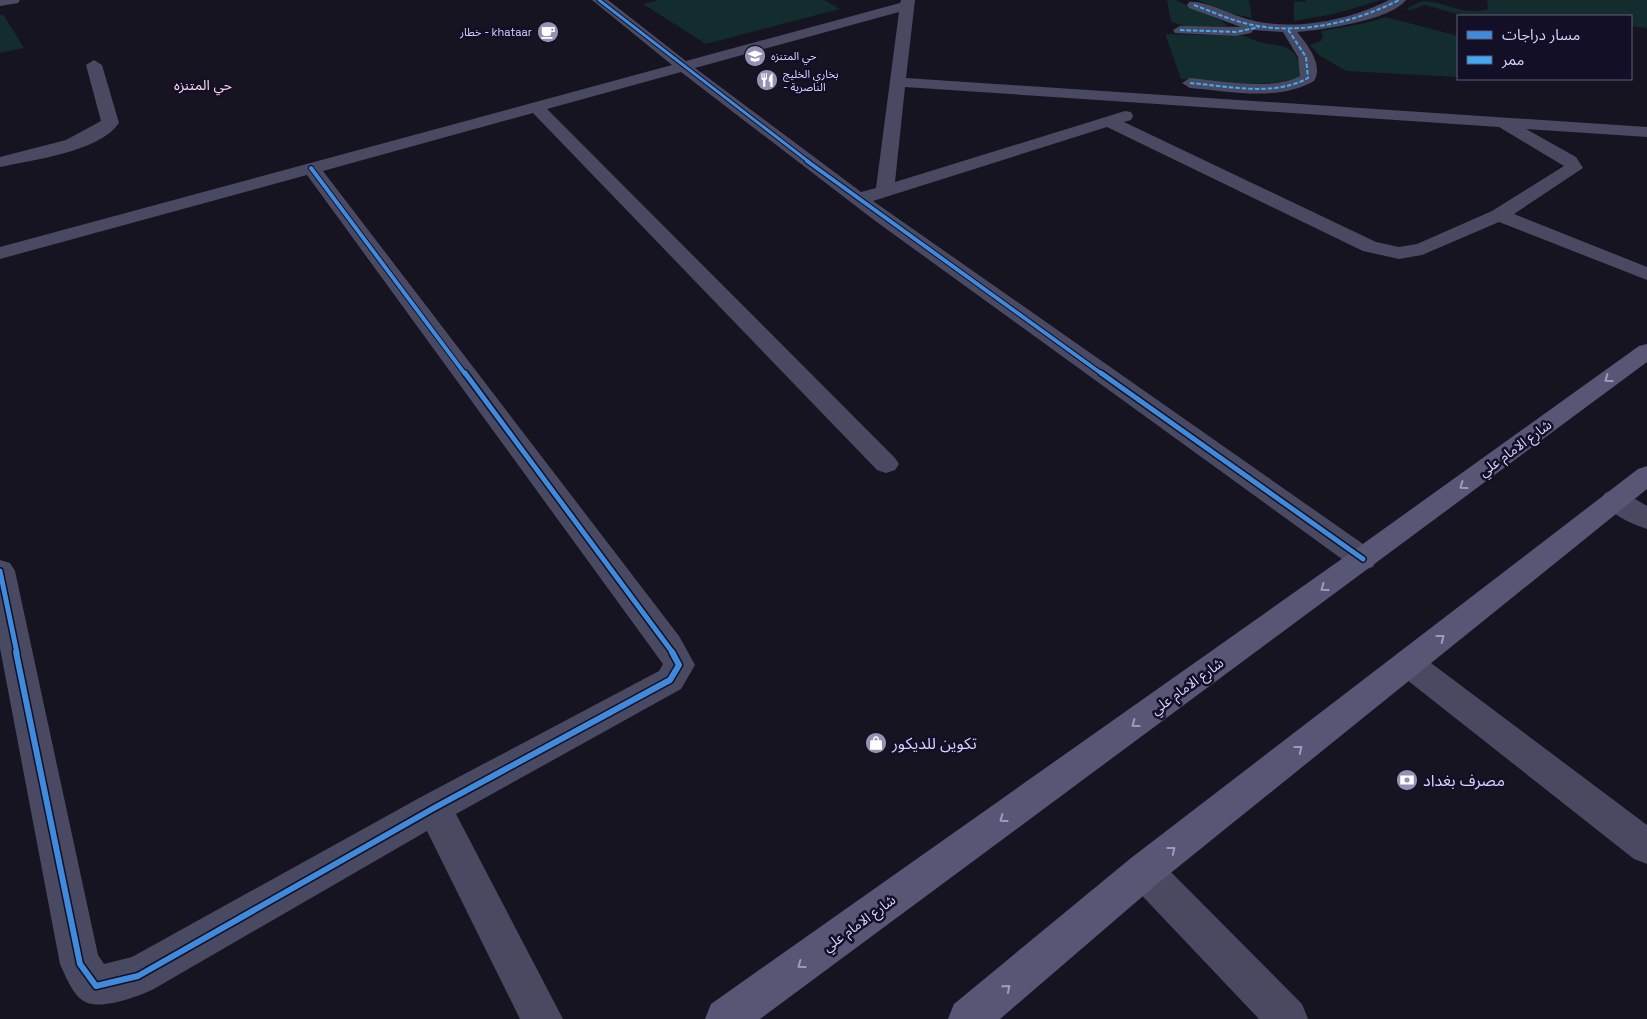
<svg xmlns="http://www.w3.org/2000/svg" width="1647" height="1019" font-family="'Space Grotesk','Noto Sans Arabic',sans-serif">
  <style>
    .green { fill: #132c2d }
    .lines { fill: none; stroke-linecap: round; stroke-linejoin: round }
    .street { fill: #4a4962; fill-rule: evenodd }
    .secondary { fill: #575674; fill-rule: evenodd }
    .quiet { stroke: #3fa9f5; stroke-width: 2; stroke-dasharray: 4.5 2; stroke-linecap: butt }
    .cycleway-far3-casing { stroke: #130f26; stroke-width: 5 }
    .cycleway-far2-casing { stroke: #130f26; stroke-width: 6 }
    .cycleway-far1-casing { stroke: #130f26; stroke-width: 8 }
    .cycleway-casing { stroke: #130f26; stroke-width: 9 }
    .cycleway-far3 { stroke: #408adc; stroke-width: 3 }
    .cycleway-far2 { stroke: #408adc; stroke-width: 4 }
    .cycleway-far1 { stroke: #408adc; stroke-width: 5 }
    .cycleway { stroke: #408adc; stroke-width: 6 }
    .oneway { stroke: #9e9bc0 }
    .labels { text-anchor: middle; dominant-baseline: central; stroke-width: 5; stroke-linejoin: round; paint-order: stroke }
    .far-poi-label { font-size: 11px; fill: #d9d4ff; stroke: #130f26; text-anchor: start }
    .far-quarter-label { font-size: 14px; fill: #ffd6f0; stroke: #130f26 }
    .street-label { font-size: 14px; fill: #d9d4ff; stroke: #130f26 }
    .near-poi-label { font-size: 16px; fill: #d9d4ff; stroke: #130f26; text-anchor: start }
  </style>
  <rect width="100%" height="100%" fill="#161421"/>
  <path class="green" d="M659,0H824L840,9L706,44L643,4Z
    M1167,0H1175L1222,21L1228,26L1188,27L1171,22Z
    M1198,0H1249L1252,18L1221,11Z
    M1305,0H1381L1334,14L1294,21V1L1305,2Z
    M1487,0H1647V28L1631,26V16H1464L1425,5L1411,10L1406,9C1411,7 1419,1 1424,1C1448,2 1460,16 1488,9Z
    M3,14L24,48L0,53V15Z
    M1386,17L1458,36V77L1346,71L1319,55L1310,45L1321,41L1323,35L1321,31L1366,23Z
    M1165,34L1244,36L1259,42L1286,47L1294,53L1301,66L1302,74C1285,91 1207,81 1181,79Z"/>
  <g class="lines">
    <path class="street" d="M0,0H20L18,3L0,6Z
      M592,0H608L686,61L900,3L901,0H915L906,78L1647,127V137L1526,129L1576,157L1583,168L1514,214L1647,267V280L1499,222L1422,255L1399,259L1363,251L1107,127L873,201L1373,551L1377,559L1373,567L1363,570L1353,567L874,220L681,72L547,109L895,458L899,464L895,470L886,473L877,470L533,113L323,171L679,636L695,665L681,689L456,814L563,1019H520L427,831L152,990C136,997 97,1012 82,1000C72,993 65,975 60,964L0,648V560L10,563L15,571L98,955L104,964L132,957L421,797L659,671L663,664L307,175L0,259V247L672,65ZM899,12L876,188L861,192L695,68ZM905,87L1499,127L1564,166L1492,211L1417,244L1399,247L1376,242L1124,122L1131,120L1133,116L1131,112L1125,111L895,182Z
      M1389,0H1406C1391,20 1322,30 1297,32C1307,44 1324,65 1314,81C1277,102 1230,91 1190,88L1182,83L1190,78C1222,81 1272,91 1300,76L1298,57L1283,32L1253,30L1251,33L1236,36L1175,33L1173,30L1180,26L1241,27L1189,8L1187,5L1189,2C1203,0 1232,15 1247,19C1291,32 1348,21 1389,0Z
      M94,60L102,65L119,123C99,152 32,160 0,167V157L66,140L101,121L86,65Z
      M1615,490L1625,493L1647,506V529C1632,524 1609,514 1601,500L1605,493Z
      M1408,650L1419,654L1647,825V864L1634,859L1397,672L1392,663L1397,654Z
      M1144,853L1157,858L1302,1004L1308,1019H1259L1131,884L1125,871L1131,858Z"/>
    <path class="secondary" d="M1647,344V362L760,1019H705L711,1004L1353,551L1639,346Z
      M1647,466V489L1157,884L1000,1019H948L954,1004L1131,858L1638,469Z"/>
    <path class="quiet" d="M1194,5C1213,12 1232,21 1253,25C1301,35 1356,22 1399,0
      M1180,30L1236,32L1259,27
      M1190,83C1227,86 1274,97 1308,78L1306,57L1287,28"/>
    <g class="cycleway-far3-casing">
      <path id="cycleway-far3" d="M599,0L809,162"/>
    </g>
    <g class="cycleway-far2-casing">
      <path id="cycleway-far2" d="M807,161L1102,374
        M311,168L465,374"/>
    </g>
    <g class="cycleway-far1-casing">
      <path id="cycleway-far1" d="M465,373L673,653
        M1101,373L1363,559
        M0,571L17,653"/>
    </g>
    <g class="cycleway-casing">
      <path id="cycleway" d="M16,652L80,964L96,986L138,976L434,808L670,680L679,665L672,652"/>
    </g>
    <use href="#cycleway-far3" class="cycleway-far3"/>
    <use href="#cycleway-far2" class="cycleway-far2"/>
    <use href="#cycleway-far1" class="cycleway-far1"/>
    <use href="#cycleway" class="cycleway"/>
  </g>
  <defs><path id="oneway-chevron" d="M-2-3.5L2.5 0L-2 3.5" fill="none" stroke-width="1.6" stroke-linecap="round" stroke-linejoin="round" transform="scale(1.25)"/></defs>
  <g class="oneway">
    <use href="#oneway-chevron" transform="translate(1608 379) rotate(144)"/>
    <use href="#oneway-chevron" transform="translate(1463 486) rotate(144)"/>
    <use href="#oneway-chevron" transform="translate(1324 588) rotate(144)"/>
    <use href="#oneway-chevron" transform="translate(1441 638) rotate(-38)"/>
    <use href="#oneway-chevron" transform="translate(1135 724) rotate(144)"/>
    <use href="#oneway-chevron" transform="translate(1299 749) rotate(-38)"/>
    <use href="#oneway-chevron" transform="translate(1003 819) rotate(144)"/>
    <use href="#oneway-chevron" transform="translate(1172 850) rotate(-38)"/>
    <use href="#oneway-chevron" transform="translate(801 965) rotate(144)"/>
    <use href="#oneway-chevron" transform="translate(1007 988) rotate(-40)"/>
  </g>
  <defs>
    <g id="cafe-disc" transform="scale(1.125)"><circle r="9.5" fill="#9591b1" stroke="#130f26"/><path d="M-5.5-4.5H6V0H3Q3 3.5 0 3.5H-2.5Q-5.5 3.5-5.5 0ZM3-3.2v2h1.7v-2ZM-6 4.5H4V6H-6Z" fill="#fff"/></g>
    <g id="school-disc" transform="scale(1.125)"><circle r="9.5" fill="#9591b1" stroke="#130f26"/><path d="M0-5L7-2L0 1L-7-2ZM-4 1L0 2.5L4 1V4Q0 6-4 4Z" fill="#fff"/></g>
    <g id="restaurant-disc" transform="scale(1.125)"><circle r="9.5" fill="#9591b1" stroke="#130f26"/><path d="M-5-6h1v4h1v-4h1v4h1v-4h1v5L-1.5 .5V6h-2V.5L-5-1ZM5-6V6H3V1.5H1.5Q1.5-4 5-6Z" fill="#fff"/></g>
    <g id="shop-disc" transform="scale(1.125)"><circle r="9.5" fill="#9591b1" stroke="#130f26"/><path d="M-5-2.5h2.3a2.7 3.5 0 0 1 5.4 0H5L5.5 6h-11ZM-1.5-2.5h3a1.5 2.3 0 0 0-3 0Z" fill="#fff"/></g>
    <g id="bank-disc" transform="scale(1.125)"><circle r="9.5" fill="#9591b1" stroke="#130f26"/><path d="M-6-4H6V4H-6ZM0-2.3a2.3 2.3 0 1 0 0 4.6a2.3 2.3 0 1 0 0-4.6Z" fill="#fff"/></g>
  </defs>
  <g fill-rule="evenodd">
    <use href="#cafe-disc" x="548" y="32"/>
    <use href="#school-disc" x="755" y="56"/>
    <use href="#restaurant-disc" x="767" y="80"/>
    <use href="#shop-disc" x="876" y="743"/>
    <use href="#bank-disc" x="1407" y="780"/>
  </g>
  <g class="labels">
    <g class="far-poi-label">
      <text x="532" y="32" text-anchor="end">خطار - khataar</text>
      <text x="771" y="56">حي المتنزه</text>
      <text x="783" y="74">بخاري الخليج<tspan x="783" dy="13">- الناصرية</tspan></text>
    </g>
    <g class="far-quarter-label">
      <text x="203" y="85">حي المتنزه</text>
    </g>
    <g class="street-label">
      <text transform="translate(1515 448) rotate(-36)">شارع الامام علي</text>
      <text transform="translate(1187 686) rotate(-36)">شارع الامام علي</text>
      <text transform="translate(859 923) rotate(-36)">شارع الامام علي</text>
    </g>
    <g class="near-poi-label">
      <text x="892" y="743">تكوين للديكور</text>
      <text x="1423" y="780">مصرف بغداد</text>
    </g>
  </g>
  <rect x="1457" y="15" width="175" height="65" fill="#130f26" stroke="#625e7d"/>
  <rect x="1467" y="31" width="25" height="8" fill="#408adc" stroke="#625e7d"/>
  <text x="1502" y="40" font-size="15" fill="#d9d4ff">مسار دراجات</text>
  <rect x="1467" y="56" width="25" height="8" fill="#3fa9f5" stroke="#625e7d"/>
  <text x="1502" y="65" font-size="15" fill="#d9d4ff">ممر</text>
</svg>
